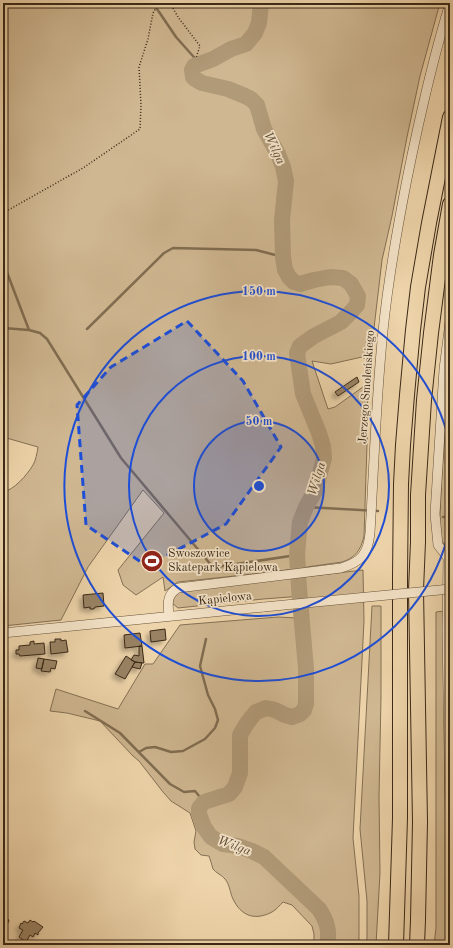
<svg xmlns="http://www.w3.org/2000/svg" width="453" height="948" font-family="'Old Standard TT',serif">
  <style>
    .green { fill: #cfb791; stroke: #847054 }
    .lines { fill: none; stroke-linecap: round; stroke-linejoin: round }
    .stream { stroke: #816d51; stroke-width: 2.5 }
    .river { stroke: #b19a78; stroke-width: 16 }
    .building { fill: #988263; stroke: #3a2917; filter: url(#shadow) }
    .minor-casing { stroke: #67543c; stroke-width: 10 }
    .highway-casing { stroke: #3a2917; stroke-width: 16 }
    .path { stroke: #3a2917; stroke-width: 1.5; stroke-dasharray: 1 2; stroke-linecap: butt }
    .minor { stroke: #f4e3c8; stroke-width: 9 }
    .highway { stroke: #eed4aa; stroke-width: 14 }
    .minor-bridge-casing { stroke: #67543c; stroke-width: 10; stroke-linecap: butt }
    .minor-bridge { stroke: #f4e3c8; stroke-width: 9 }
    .marked { fill: #1d4ed8; fill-opacity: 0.2; stroke: #1d4ed8; stroke-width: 3; stroke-dasharray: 8 5; stroke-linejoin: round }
    .ring { fill: none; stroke: #1d4ed8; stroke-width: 2 }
    .labels { text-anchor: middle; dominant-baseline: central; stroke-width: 3.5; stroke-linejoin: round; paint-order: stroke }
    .street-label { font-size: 12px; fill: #3a2917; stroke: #f4e3c8 }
    .poi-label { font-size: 12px; fill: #3a2917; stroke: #f4e3c8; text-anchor: start }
    .water-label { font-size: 13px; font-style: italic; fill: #5e4b34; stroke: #f4e3c8 }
    .centre { fill: #1d4ed8; stroke: #f4e3c8; stroke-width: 2 }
    .ring-label { font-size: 12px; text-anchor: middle; font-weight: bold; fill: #1d4ed8; stroke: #f4e3c8; stroke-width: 3.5; stroke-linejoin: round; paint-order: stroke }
  </style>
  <defs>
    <filter id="shadow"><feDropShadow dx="-3.5" dy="3.5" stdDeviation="2" flood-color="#0004"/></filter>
  </defs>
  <rect width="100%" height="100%" fill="#eed4aa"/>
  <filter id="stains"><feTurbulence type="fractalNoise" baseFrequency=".005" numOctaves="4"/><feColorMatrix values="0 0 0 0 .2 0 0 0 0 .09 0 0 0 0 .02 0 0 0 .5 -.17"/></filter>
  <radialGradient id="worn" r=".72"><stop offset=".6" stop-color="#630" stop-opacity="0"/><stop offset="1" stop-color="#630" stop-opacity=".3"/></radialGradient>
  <path class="green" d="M3,3H440L420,76L407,137L392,216L382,260L370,362L362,357L331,364L312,361L328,409L335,407L367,384L368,414L364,536C361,550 355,558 342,562L272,572L178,582L165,591L163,577L136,595L123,585L118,570L164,513L143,490L88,567L61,620L3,626V492C14,490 27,475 33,465C36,460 37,453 38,447L3,437Z
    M450,362V551H448L439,536L442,472Z
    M363,570L364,621L353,838L359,896V945H314V934L312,926L292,905L283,902C280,905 276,910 272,912C255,921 241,916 233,899C230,893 230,885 225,879C222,875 216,873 213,869L211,862L209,856L201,855L195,849L194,842L196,831L190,813L171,801L163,792L139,761L133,756L100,721L67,713L50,711L56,689L118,709L145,664H153L180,625L278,617L297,618L304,617L303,596L263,599L178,608L172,603L174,598L180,591Z
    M372,606H381V697L379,797L380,873L376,945H366L367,938V901L360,829Z
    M444,611L448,929L447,945H434L436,928V612Z"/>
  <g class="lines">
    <path class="stream" d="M153,3L176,37L200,64
      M3,262L29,330
      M3,328L29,330L40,333L47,339L121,458L212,566L216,567L297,555
      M87,329L164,253L173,248L256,250L283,257
      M306,507L378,511
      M443,517H450
      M85,711L120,733L170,784L184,792L195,791L204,802
      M139,752L146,748L155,747L171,752L183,751L205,739L215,728L218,720L215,709L208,695L200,666L206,639"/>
    <path class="river" d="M261,3L259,23L255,33L246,44L231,49L213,59L194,66L192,70L193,77L195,79L202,83L228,89L245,96L251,99L257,105L264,129L278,154L283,167L286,181L282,220L283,257L285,270L289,277L294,282L300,284L314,280L330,277L343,278L351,284L358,296L357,305L350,313L341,322L314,336L300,346L297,353L303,394L319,433L323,446L324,458L315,491L306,507L300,522L298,543L297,555L299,588L306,669V704L304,710L300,714L292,717L285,715L275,710L266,708L256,712L247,723L240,735V773L235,787L229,794L204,802L199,808V814L204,827L211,837L223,844L238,846L252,851L264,857L319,909C327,921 330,931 327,945"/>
  </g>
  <path class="building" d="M357,377L359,382L338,396L335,392Z
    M103,593L104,606L95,607L94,609H90V607L84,608L83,595Z
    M165,629L166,640L151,642L150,631Z
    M140,633L142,646L125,648L124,635Z
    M55,639H61V641L66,640L68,652L51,654L50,642H55Z
    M34,641V644L44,643L45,654L20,656L19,654H16V650H19V646L30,645V642Z
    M139,646H142L144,663L135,662L131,660L134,655L139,656Z
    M126,656L135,662L125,679L115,674Z
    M38,658L44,659L42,669L36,668Z
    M44,659L57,661L55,669L51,668L50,672L41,671Z
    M135,662L142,663L140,669L132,667Z
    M3,919L7,920V919L9,920L6,928H4L3,931Z
    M30,920L33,922L34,921L43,927L38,933V935L35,933L33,937L30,935L26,942L19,937L23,930L19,928L21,923L22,924L24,921L28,923Z"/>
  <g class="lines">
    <g class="minor-casing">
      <path id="minor" d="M450,322L444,369L435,514L438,545L448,558L447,630L450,814
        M169,616C168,604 166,595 178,588L341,568C361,562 368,554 370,533C374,466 376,398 383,331C388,280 397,230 407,179C419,120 432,61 450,3
        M3,633L264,607"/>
    </g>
    <g class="highway-casing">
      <path id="highway" d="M396,945L400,818V578L401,484L403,445L407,395L413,330L418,287L429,223L450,117
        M417,945L418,920L420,822L416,590L418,542V495L424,400L431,333L441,255L450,204"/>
    </g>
    <path class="path" d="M170,3L178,17L200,46L196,58
      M3,213L83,168L140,129L141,105L139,67L148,39L153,13L159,3"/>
    <use href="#minor" class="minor"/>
    <use href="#highway" class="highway"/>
    <g class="minor-bridge-casing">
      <path id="minor-bridge" d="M264,607L450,589"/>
    </g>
    <use href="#minor-bridge" class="minor-bridge"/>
  </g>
  <path class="marked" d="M187,321L243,381L281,447L226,524L147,566L86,525L77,405L111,367Z"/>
  <circle cx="259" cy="486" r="65" fill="#1d4ed8" fill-opacity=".12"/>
  <g class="ring">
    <circle cx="259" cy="486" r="65"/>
    <circle cx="259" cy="486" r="130"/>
    <path d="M450 527A195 195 0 1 1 450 445"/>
  </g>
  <defs>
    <g id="stadium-disc" transform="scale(1.15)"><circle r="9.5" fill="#8f2418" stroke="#f4e3c8"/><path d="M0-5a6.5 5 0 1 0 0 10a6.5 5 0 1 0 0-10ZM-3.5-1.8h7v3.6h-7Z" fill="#fff"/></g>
  </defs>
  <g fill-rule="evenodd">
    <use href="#stadium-disc" x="152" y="561"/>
  </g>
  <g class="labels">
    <g class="street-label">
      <text transform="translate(367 387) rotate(-86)">Jerzego Smoleńskiego</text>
      <text transform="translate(225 599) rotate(-6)">Kąpielowa</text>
    </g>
    <g class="poi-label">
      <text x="168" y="554">Swoszowice<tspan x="168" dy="14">Skatepark Kąpielowa</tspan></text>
    </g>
    <g class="water-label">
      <text transform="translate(274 148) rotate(65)">Wilga</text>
      <text transform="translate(317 479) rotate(-73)">Wilga</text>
      <text transform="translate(234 846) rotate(20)">Wilga</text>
    </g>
  </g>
  <circle cx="259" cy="486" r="6" class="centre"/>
  <g class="ring-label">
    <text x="259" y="295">150 m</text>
    <text x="259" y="360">100 m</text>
    <text x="259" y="425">50 m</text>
  </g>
  <rect width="453" height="948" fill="none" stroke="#eed4aa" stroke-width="16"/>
  <rect x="4" y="4" width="445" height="940" fill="none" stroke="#3a2917" stroke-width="2"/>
  <rect x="8" y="8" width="437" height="932" fill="none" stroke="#3a2917"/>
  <rect width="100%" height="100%" filter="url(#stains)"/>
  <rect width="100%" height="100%" fill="url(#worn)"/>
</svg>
